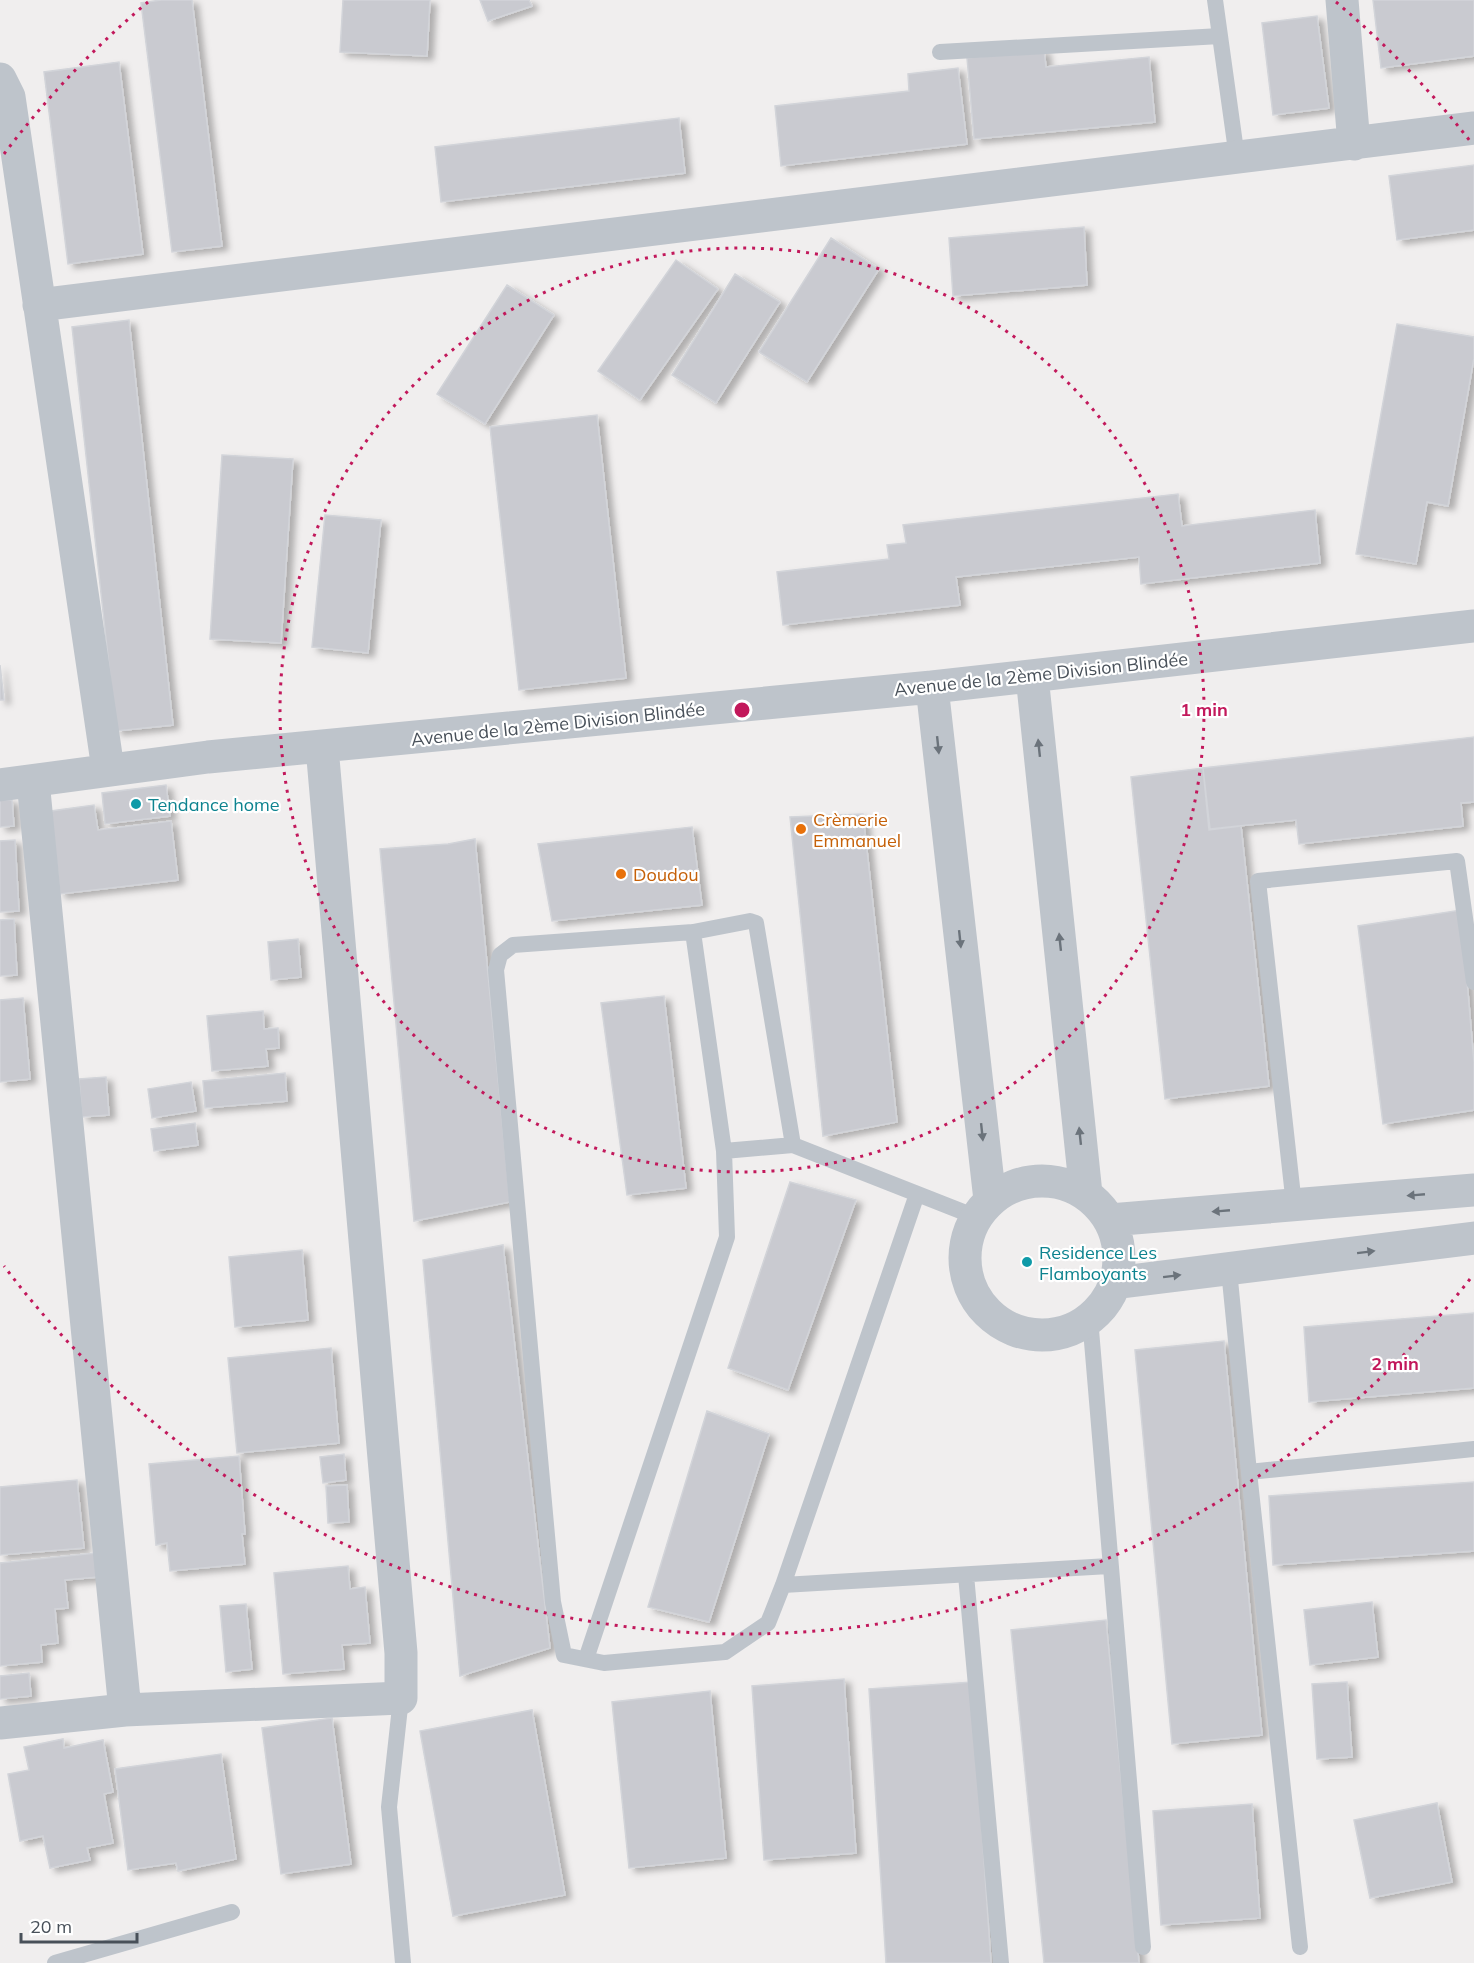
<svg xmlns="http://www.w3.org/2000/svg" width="1474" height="1963" font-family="Mulish,sans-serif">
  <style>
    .building { fill: #c9cad0; stroke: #d2d4d9; stroke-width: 1.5; filter: url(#shadow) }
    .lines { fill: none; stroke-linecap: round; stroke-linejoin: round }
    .service { stroke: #bec4cb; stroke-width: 16 }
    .minor { stroke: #bec4cb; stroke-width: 33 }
    .oneway { fill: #6b737b }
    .ring { fill: none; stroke: #c2185b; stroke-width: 3; stroke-dasharray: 3 6 }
    .culture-dot { fill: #0f9aa8; stroke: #fff; stroke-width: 2 }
    .food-dot { fill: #e8710a; stroke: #fff; stroke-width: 2 }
    .labels { text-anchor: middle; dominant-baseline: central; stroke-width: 4.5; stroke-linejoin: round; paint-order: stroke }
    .street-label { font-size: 18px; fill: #485059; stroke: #fff }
    .culture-label { font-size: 18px; fill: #0d838f; stroke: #fff; text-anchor: start }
    .food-label { font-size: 18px; fill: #c56008; stroke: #fff; text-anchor: start }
    .centre { fill: #c2185b; stroke: #fff; stroke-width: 3 }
    .ring-label { font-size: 18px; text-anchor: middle; font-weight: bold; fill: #c2185b; stroke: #fff; stroke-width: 4.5; stroke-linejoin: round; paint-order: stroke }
  </style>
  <defs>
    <filter id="shadow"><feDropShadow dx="6" dy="4" stdDeviation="3" flood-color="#0004"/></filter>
  </defs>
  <rect width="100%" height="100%" fill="#f0eeee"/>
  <path class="building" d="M161,0H192L222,246L172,252L141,3Z
    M343,0H430L427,56L340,52Z
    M480,0H529L532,6L488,21Z
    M1373,0H1474V56L1381,68Z
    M1317,16L1329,108L1273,115L1262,23Z
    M1044,50L1046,67L1149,57L1155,122L974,139L967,58Z
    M119,62L143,254L68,264L44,72Z
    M958,68L967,144L781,166L775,106L909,91L908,74Z
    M679,118L685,173L441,202L435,147Z
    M1474,165V230L1397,240L1389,176Z
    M1084,227L1087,285L953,296L949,238Z
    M831,238L879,269L807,382L759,352Z
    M676,260L718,289L640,400L598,371Z
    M735,274L780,302L716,403L672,375Z
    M507,285L554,315L485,424L437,394Z
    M129,320L173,725L116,731L72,327Z
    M1397,324L1474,337V358L1448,506L1427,502L1416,564L1356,554Z
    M597,415L626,678L519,690L490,427Z
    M222,455L293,459L281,643L210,639Z
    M1178,494L1182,526L1315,510L1320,563L1141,584L1139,557L956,577L960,605L783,625L777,572L889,559L887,545L906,543L903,525Z
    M325,515L381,520L368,653L312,647Z
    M0,665L4,700H0Z
    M1474,737V802L1461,803L1463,826L1299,844L1296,820L1210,829L1203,768Z
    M1203,768L1209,830L1241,826L1269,1086L1165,1099L1131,777Z
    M166,785L170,816L105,824L102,793Z
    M0,800H12L14,826L0,827Z
    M94,805L98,830L171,821L178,880L60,894L51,811Z
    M863,814L897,1122L823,1136L790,817Z
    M692,827L702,905L552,921L538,844Z
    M475,839L510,1202L414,1221L380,849L448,844Z
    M15,840L19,911L0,912V841Z
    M1461,910L1474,1063V1110L1383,1124L1358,926Z
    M14,919L17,975L0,976V920Z
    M298,939L301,977L271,980L268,942Z
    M664,996L686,1188L627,1195L601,1003Z
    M23,998L30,1079L0,1082V1000Z
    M263,1011L264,1029L278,1028L279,1048L266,1049L268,1066L212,1071L207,1016Z
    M285,1073L287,1101L205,1108L203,1081Z
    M106,1077L109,1115L82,1117L79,1079Z
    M191,1082L196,1111L152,1118L148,1089Z
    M195,1123L198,1145L154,1151L151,1129Z
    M790,1182L856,1200L788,1390L728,1368Z
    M503,1245L550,1648L460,1676L423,1260Z
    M302,1250L308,1320L235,1327L229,1257Z
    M1474,1313V1388L1309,1402L1304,1327Z
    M1224,1341L1262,1735L1172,1744L1135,1350Z
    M331,1348L339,1443L237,1453L228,1358Z
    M707,1411L769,1434L709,1622L648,1607Z
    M344,1454L346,1480L323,1483L320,1457Z
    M239,1456L245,1534H242L245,1564L170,1571L167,1543L156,1545L149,1464Z
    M77,1480L84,1548L0,1555V1487Z
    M1474,1482V1551L1273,1565L1269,1496Z
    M347,1485L349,1522L328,1523L326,1486Z
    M96,1553L98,1577L65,1580L68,1608L55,1609L58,1643L41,1645L42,1662L0,1666V1563Z
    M348,1566L350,1589L365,1587L370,1643L342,1645L344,1669L283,1674L274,1573Z
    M1372,1602L1378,1657L1310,1665L1304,1610Z
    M246,1604L252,1669L226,1672L220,1606Z
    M1106,1620L1139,1963H1044L1011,1630Z
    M29,1673L31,1696L0,1699V1676Z
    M844,1679L856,1853L764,1860L752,1686Z
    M972,1682L991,1963H886L869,1689Z
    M1347,1682L1352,1757L1317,1759L1312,1684Z
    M710,1691L726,1858L629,1868L612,1702Z
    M532,1710L565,1895L453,1916L420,1731Z
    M332,1718L351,1864L281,1874L262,1728Z
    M63,1739L64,1748L103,1740L113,1792L104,1794L113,1843L87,1848L90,1860L50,1868L43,1836L20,1841L8,1774L29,1770L24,1747Z
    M221,1754L236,1859L178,1871L176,1863L128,1870L115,1769Z
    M1437,1803L1452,1882L1370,1898L1354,1820Z
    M1252,1804L1260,1918L1161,1925L1153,1811Z"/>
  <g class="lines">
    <path class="service" d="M1215,0L1237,158
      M940,52L1220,36
      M693,932L724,1151L793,1145L976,1217
      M793,1145L756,923L750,921L693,932L513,945L500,955L496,970L553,1602L564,1655L604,1663L725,1652L768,1623L783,1585L917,1194
      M1294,1205L1258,881L1457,861L1474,982
      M1229,1270L1249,1472L1474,1449
      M1090,1318L1143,1947
      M1249,1472L1300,1947
      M966,1575L1001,1963
      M783,1585L1109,1566
      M586,1659L727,1237L724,1151
      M401,1698L389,1807L403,1963
      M55,1963L232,1912"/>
    <path class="minor" d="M1342,0L1354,144
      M0,79L9,97L108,769
      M39,305L1474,128
      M1032,676L1086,1194
      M932,687L990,1200
      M33,781L125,1710
      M0,785L208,757L932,687L1474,626
      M965 1258a77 77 0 1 1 154 0a77 77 0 1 1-154 0Z
      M1110,1220L1474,1190
      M1114,1283L1474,1238
      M0,1723L125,1710L401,1698V1653L322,747"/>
  </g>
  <defs><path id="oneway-solid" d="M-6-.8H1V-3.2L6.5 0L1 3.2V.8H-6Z" transform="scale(1.5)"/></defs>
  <g class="oneway">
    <use href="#oneway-solid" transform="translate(938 745) rotate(84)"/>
    <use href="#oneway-solid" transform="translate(1039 748) rotate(-96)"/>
    <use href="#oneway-solid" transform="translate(960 939) rotate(84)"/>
    <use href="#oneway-solid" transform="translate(1060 942) rotate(-96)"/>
    <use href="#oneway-solid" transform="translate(982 1132) rotate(84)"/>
    <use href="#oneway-solid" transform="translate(1080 1136) rotate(-96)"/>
    <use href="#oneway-solid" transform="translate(1416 1195) rotate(175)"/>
    <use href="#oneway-solid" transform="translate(1221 1211) rotate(175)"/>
    <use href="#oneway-solid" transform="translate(1366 1252) rotate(-7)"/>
    <use href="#oneway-solid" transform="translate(1172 1276) rotate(-7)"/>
  </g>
  <g class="ring">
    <circle cx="742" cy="710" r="462"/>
    <path d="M1470 1279A924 924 0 0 1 4 1266M4 154A924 924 0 0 1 148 2M1336 2A924 924 0 0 1 1470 141"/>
  </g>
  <g class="culture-dot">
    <circle cx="136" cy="804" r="6"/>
    <circle cx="1027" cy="1262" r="6"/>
  </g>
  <g class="food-dot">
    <circle cx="801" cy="829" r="6"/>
    <circle cx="621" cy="874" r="6"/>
  </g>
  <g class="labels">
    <g class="street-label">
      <text transform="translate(1041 674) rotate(-6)">Avenue de la 2ème Division Blindée</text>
      <text transform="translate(558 724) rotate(-6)">Avenue de la 2ème Division Blindée</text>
    </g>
    <g class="culture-label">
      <text x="148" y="804">Tendance home</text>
      <text x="1039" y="1252">Residence Les<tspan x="1039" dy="21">Flamboyants</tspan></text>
    </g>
    <g class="food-label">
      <text x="813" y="819">Crèmerie<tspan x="813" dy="21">Emmanuel</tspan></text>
      <text x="633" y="874">Doudou</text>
    </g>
  </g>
  <circle cx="742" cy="710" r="9" class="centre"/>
  <g class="ring-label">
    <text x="1204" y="716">1 min</text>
    <text x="1395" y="1370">2 min</text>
  </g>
  <path d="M21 1933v9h116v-9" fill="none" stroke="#485059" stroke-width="3"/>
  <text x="30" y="1933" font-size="18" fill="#485059" stroke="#ffffff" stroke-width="4.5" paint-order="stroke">20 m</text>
</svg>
